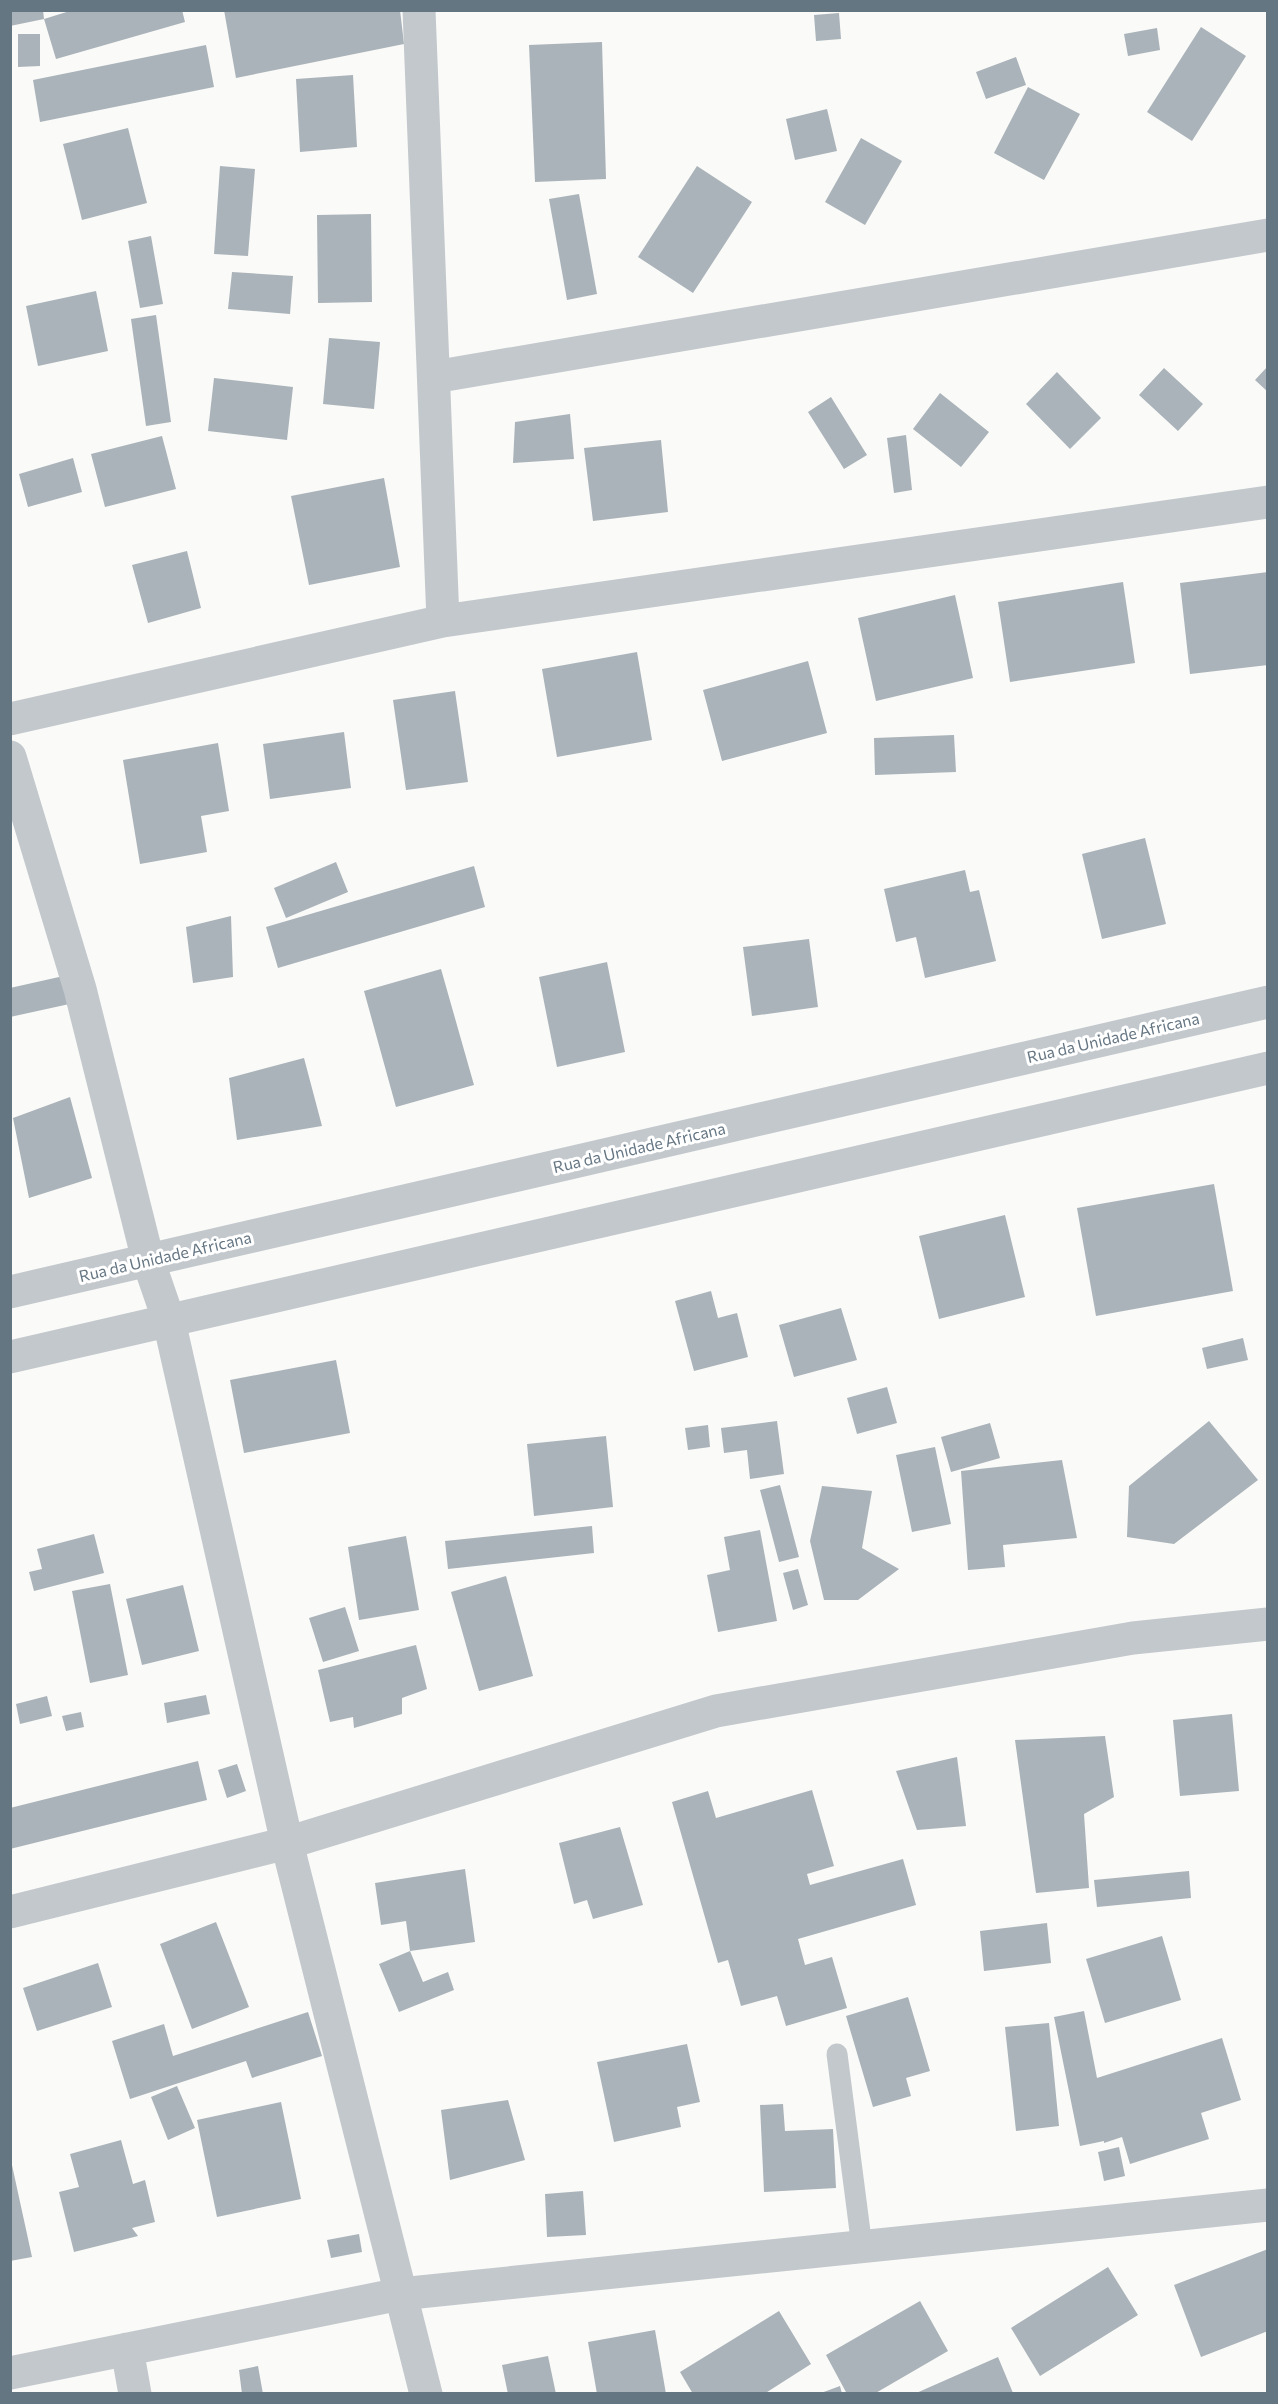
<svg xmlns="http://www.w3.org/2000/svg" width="1278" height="2404" font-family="Commissioner,sans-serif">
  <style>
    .building { fill: #aab3b9 }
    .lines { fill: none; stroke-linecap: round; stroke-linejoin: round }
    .service { stroke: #c3c8cc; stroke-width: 21 }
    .minor { stroke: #c3c8cc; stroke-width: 33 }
    .tertiary { stroke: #c3c8cc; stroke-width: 33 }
    .labels { text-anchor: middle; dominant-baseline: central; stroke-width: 6; stroke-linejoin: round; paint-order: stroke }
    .street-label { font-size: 16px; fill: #657683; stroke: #fff }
  </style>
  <rect width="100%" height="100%" fill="#fafaf8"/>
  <path class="building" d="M10,10H43L44,19L10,26Z
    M73,10H182L185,22L56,59L44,19Z
    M224,10H400L404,44L236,78Z
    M839,13L841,39L816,41L814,15Z
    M1201,27L1246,56L1192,141L1147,112Z
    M1157,28L1160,50L1128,56L1124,34Z
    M18,34H40V66L18,67Z
    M602,42L606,179L535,182L529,45Z
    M206,45L214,87L40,122L33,80Z
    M1016,57L1026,85L986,99L976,72Z
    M353,75L357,147L300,152L296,79Z
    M1028,87L1080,114L1044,180L994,153Z
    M827,109L837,151L795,160L786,119Z
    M128,128L147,203L82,220L63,144Z
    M861,138L902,161L865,225L825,202Z
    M220,166L255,169L248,256L214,254Z
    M697,166L752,202L693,293L638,257Z
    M579,194L597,294L567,300L549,199Z
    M371,214L372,302L318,303L317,215Z
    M151,236L163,304L140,308L128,241Z
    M232,272L293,276L290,314L228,309Z
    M96,291L108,351L38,366L26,306Z
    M156,315L171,422L146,426L131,319Z
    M329,338L380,342L374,409L323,404Z
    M1268,366V392L1255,380Z
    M1164,368L1203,404L1178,431L1139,395Z
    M1057,372L1101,418L1070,449L1026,404Z
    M214,378L293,387L287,440L208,431Z
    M940,393L989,432L961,467L913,429Z
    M831,397L867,455L844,469L808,412Z
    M570,414L574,459L513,463L515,422Z
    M906,435L912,490L894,493L887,438Z
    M162,436L176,489L105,507L91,454Z
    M661,440L668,512L593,521L584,448Z
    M73,458L82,492L28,507L19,474Z
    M384,478L400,567L309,585L291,496Z
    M187,551L201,608L148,623L132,565Z
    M1268,572V665L1190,674L1180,583Z
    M1123,582L1135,663L1010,682L998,602Z
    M955,595L973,678L876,701L858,618Z
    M637,652L652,740L557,757L542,669Z
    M808,661L827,733L722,761L703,690Z
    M455,691L468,782L406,790L393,700Z
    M344,732L351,788L270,799L263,744Z
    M954,735L956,772L875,775L874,738Z
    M218,743L229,811L201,816L207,852L140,864L123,760Z
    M1145,838L1166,924L1102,939L1082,854Z
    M336,862L348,892L286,918L274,888Z
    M474,866L485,907L278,968L266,927Z
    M965,870L970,892L979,890L996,961L925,978L916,937L896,942L884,889Z
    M231,916L233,977L193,983L186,927Z
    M809,939L818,1007L752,1016L743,947Z
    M607,962L625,1052L557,1067L539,977Z
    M441,969L474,1085L396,1107L364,991Z
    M68,975L74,1003L10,1017V988Z
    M304,1058L322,1126L237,1140L229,1078Z
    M70,1097L92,1178L29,1198L13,1118Z
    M1214,1184L1233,1291L1096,1316L1077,1208Z
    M1005,1215L1025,1297L939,1319L919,1236Z
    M711,1291L718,1318L737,1313L748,1357L694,1371L675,1301Z
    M841,1308L857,1360L794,1377L779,1325Z
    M1243,1338L1248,1360L1207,1369L1202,1348Z
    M336,1360L350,1433L244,1453L230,1380Z
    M887,1387L897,1423L857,1434L847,1398Z
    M777,1421L784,1474L750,1479L747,1450L724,1453L721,1428Z
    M1209,1421L1258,1480L1174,1544L1127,1537L1129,1486Z
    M990,1423L1000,1458L951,1472L941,1437Z
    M708,1425L710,1447L688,1450L685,1428Z
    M606,1436L613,1507L534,1516L527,1444Z
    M935,1447L951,1524L912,1532L896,1455Z
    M1062,1460L1077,1538L1003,1545L1005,1567L968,1570L961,1471Z
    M780,1485L799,1557L779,1562L760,1490Z
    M822,1486L872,1491L862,1548L899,1569L858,1600H824L810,1541Z
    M592,1526L594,1553L448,1569L445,1541Z
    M760,1530L777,1621L718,1632L707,1575L730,1570L724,1537Z
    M94,1534L104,1573L34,1591L29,1572L42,1569L37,1549Z
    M406,1536L419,1610L359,1620L348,1547Z
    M798,1569L808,1605L793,1610L783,1573Z
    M506,1576L533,1676L479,1691L451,1592Z
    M110,1584L128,1675L90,1683L72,1591Z
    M183,1585L199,1651L142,1665L126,1599Z
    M345,1607L359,1651L323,1662L309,1618Z
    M416,1645L427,1689L402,1698V1714L354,1728L353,1717L330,1722L318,1670Z
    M206,1695L210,1714L167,1723L164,1703Z
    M47,1696L52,1716L20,1724L16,1704Z
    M81,1712L84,1727L66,1731L62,1716Z
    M1232,1714L1239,1791L1180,1796L1173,1720Z
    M1105,1736L1114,1797L1084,1814L1089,1888L1036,1893L1015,1740Z
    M957,1757L966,1826L917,1830L896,1771Z
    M198,1761L207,1800L10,1849V1808Z
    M237,1764L246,1791L227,1798L218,1770Z
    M812,1790L834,1866L807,1874L810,1885L903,1859L916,1905L798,1939L805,1965L832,1957L847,2008L786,2026L777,1996L741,2006L728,1960L718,1963L672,1802L708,1791L716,1818Z
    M620,1827L643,1905L593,1919L587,1900L574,1904L559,1843Z
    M465,1869L475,1942L410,1951L406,1921L381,1925L375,1883Z
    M1189,1871L1191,1898L1097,1907L1094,1880Z
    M216,1922L249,2007L192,2029L160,1944Z
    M1047,1923L1051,1963L984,1971L980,1931Z
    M1162,1936L1181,2000L1105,2023L1086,1959Z
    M410,1951L423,1982L448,1972L454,1990L399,2012L379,1964Z
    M98,1963L112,2007L37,2031L23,1988Z
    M908,1997L930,2071L906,2078L911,2096L873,2107L846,2016Z
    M1084,2011L1097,2078L1222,2038L1241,2100L1201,2113L1209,2139L1130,2164L1122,2137L1104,2143V2141L1080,2146L1054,2017Z
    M308,2012L322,2056L252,2078L246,2061L130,2099L112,2041L164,2024L173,2056Z
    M1049,2023L1059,2126L1016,2131L1005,2027Z
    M687,2044L700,2102L677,2107L681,2127L614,2142L597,2062Z
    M177,2086L195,2128L168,2140L151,2097Z
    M508,2100L525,2160L450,2180L441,2110Z
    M281,2102L301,2199L217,2217L197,2120Z
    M783,2104L785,2131L833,2129L836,2188L764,2192L760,2105Z
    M121,2140L133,2184L145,2180L155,2222L132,2228L138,2236L74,2252L59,2192L79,2187L70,2154Z
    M1119,2147L1125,2176L1104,2181L1098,2152Z
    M10,2156L32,2257L10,2261Z
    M583,2191L586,2235L547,2237L545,2194Z
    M359,2234L362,2252L331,2258L327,2240Z
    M1268,2249V2331L1201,2357L1174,2285Z
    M1108,2267L1138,2315L1040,2376L1011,2328Z
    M920,2301L948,2351L874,2394H847L826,2355Z
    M779,2311L811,2364L764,2394H693L680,2372Z
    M655,2330L666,2394H597L588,2342Z
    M548,2356L556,2394H508L502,2365Z
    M998,2357L1013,2393L914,2394Z
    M258,2366L263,2394H242L239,2370Z
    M840,2386L842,2394H821V2393Z"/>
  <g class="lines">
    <path class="service" d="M837,2054L862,2247"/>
    <path class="minor" d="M419,10L443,621
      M434,377L1268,235
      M10,719L443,621L1268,502
      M10,757L80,989L148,1260L169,1321L287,1843L426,2394
      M10,1912L287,1843L716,1711L1133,1638L1268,1624
      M127,2349L135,2394
      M10,2373L400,2294L1268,2205"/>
    <path class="tertiary" d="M10,1292L1268,1002
      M10,1357L1268,1068"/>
  </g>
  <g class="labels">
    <g class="street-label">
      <text transform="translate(1113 1037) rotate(-13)">Rua da Unidade Africana</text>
      <text transform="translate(639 1147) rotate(-13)">Rua da Unidade Africana</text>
      <text transform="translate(165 1256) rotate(-13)">Rua da Unidade Africana</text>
    </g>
  </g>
  <rect width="1278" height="2404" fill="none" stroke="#657683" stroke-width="24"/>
</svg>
